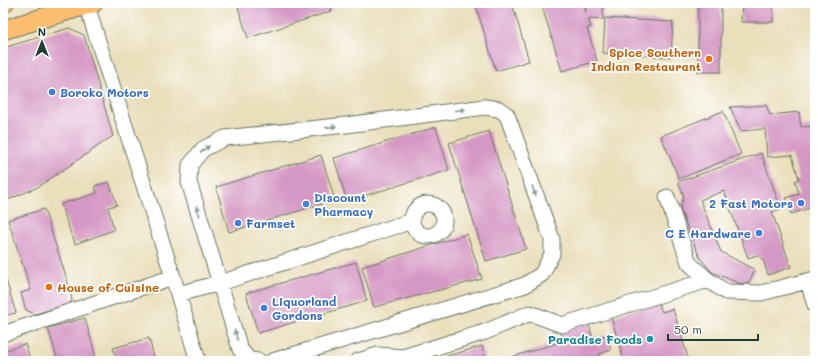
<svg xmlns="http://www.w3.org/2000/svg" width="818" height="364" font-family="Mali,sans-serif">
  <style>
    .building { fill: #d598c4 }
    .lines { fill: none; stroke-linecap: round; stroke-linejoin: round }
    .minor-casing { stroke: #667663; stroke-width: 17 }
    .major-casing { stroke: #667663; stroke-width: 21 }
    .minor { stroke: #fff; stroke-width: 15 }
    .major { stroke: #fcbd6f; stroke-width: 19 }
    .oneway { fill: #8f9e9a }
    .food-dot { fill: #e8710a; stroke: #fff; stroke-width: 1.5 }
    .shop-dot { fill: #3f7fe0; stroke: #fff; stroke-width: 1.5 }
    .culture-dot { fill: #0f9aa8; stroke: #fff; stroke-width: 1.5 }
    .labels { text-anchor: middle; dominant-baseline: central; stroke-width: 3.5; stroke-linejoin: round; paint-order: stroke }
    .food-label { font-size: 12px; font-weight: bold; fill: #c56008; stroke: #fff; text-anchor: end }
    .shop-label { font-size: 12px; font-weight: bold; fill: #366cbe; stroke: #fff; text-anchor: start }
    .culture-label { font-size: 12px; font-weight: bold; fill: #0d838f; stroke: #fff; text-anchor: end }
  </style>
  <rect width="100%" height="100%" fill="#fff"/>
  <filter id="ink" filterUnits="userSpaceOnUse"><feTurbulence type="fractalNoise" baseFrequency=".025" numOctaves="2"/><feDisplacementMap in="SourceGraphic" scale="8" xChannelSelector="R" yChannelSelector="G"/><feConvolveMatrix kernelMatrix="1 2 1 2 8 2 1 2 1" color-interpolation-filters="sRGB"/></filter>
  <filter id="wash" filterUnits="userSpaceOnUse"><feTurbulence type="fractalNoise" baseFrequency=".012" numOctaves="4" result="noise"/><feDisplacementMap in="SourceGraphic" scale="16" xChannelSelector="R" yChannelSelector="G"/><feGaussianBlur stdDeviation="0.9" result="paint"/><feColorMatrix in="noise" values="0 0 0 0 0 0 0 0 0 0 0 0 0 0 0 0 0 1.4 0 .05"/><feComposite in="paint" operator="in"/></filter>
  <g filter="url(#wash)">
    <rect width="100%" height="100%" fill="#eadfbb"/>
    <g id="blocks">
      <path class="building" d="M240,3H329L332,11L248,38L237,4Z
        M475,3H512L529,61L496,71Z
        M541,3H583L586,12V3H603V20L588,19L591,27L587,28L597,61L562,71Z
        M698,3H721V72H698Z
        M742,3H773V22H741Z
        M605,18L673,22L671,57L603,53Z
        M69,28L84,35L113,136L38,187L3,202V48Z
        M766,105L770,115L799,112L801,127L815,126V223L810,208L791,214L786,198L799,194L795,181L799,179L792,155L767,157L765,129L741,131L730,107Z
        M723,111L741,154L679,179L661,136Z
        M436,127L449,170L347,201L334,158Z
        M489,131L526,249L486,261L449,143Z
        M761,153L781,209L772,212L791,267L768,275L763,260L757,255L748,258L724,191L700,200L721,252L755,270L749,282L741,284L712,272L700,258L680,209L684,196L678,182Z
        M321,155L335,200L229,232L216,187Z
        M109,182L117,205L108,207L114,230L75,244L73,237H72L61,204L97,193L95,186Z
        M44,209L71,292L70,291L72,300L69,304L35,314L26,310L21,293L31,290L8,220Z
        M467,234L482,279L374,307L362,267Z
        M356,262L367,301L258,333L246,293Z
        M3,270L16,313L3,316Z
        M658,302L662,312L673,309L689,361H624L611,317Z
        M85,318L97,361H58L48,328Z
        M588,321L593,339L607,335L611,350L599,354L602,361H499L564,341L560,329Z
        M149,338L155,361H117L113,348Z
        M25,344L31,361H3V351Z
        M482,346L486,361H445L444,357Z"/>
    </g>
  </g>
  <g filter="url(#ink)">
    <use href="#blocks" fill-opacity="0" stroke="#667663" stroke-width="1"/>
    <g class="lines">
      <g class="minor-casing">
        <path id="minor" d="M86,3L173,277L198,361
          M667,197L689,263L708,280L726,292L761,293L815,279
          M412 220a16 16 0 1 1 32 0a16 16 0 1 1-32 0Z
          M808,281L815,305
          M178,294L220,283L412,221
          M3,334L173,277
          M259,361L249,360L240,349L189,182L190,165L203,149L225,138L346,125L485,107L499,109L507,115L552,239V254L542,274L525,285L273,361
          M358,361L378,355L403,357L485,332L530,313L562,325L708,280"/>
      </g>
      <g class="major-casing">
        <path id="major" d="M3,3H4
          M3,30L93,3"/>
      </g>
      <use href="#minor" class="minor"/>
      <use href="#major" class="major"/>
    </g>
    <defs><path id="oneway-solid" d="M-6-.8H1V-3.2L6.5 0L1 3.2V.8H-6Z"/></defs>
    <g class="oneway">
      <use href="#oneway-solid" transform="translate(460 110) rotate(-7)"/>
      <use href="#oneway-solid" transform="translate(331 127) rotate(-6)"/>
      <use href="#oneway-solid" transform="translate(205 149) rotate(-36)"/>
      <use href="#oneway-solid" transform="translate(534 191) rotate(70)"/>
      <use href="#oneway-solid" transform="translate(198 211) rotate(-107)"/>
      <use href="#oneway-solid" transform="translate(236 335) rotate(-107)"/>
    </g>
  </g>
  <g class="food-dot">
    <circle cx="709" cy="59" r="4"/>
    <circle cx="49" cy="287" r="4"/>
  </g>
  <g class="shop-dot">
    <circle cx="52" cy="92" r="4"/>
    <circle cx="801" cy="203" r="4"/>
    <circle cx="306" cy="204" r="4"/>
    <circle cx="238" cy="223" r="4"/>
    <circle cx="759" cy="233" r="4"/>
    <circle cx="264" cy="308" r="4"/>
  </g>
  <circle class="culture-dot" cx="650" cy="339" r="4"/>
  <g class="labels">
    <g class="food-label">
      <text x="701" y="52">Spice Southern<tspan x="701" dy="14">Indian Restaurant</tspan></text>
      <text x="57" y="287" text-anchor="start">House of Cuisine</text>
    </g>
    <g class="shop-label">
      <text x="60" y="92">Boroko Motors</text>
      <text x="314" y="197">Discount<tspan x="314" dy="14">Pharmacy</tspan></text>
      <text x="793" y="203" text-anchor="end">2 Fast Motors</text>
      <text x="246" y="223">Farmset</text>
      <text x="751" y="233" text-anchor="end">C E Hardware</text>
      <text x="272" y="301">Liquorland<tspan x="272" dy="14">Gordons</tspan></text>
    </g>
    <g class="culture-label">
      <text x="642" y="339">Paradise Foods</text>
    </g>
  </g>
  <rect width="818" height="364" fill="none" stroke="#fff" stroke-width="16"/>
  <g transform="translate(42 42)" stroke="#ffffff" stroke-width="3" paint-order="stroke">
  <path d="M0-3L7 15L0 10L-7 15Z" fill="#1f3d34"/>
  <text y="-6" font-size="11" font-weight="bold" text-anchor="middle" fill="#1f3d34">N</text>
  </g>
  <path d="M668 334v6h90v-6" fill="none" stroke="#1f3d34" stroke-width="2"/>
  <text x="674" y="334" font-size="12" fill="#1f3d34" stroke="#ffffff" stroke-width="3" paint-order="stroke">50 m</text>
</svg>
